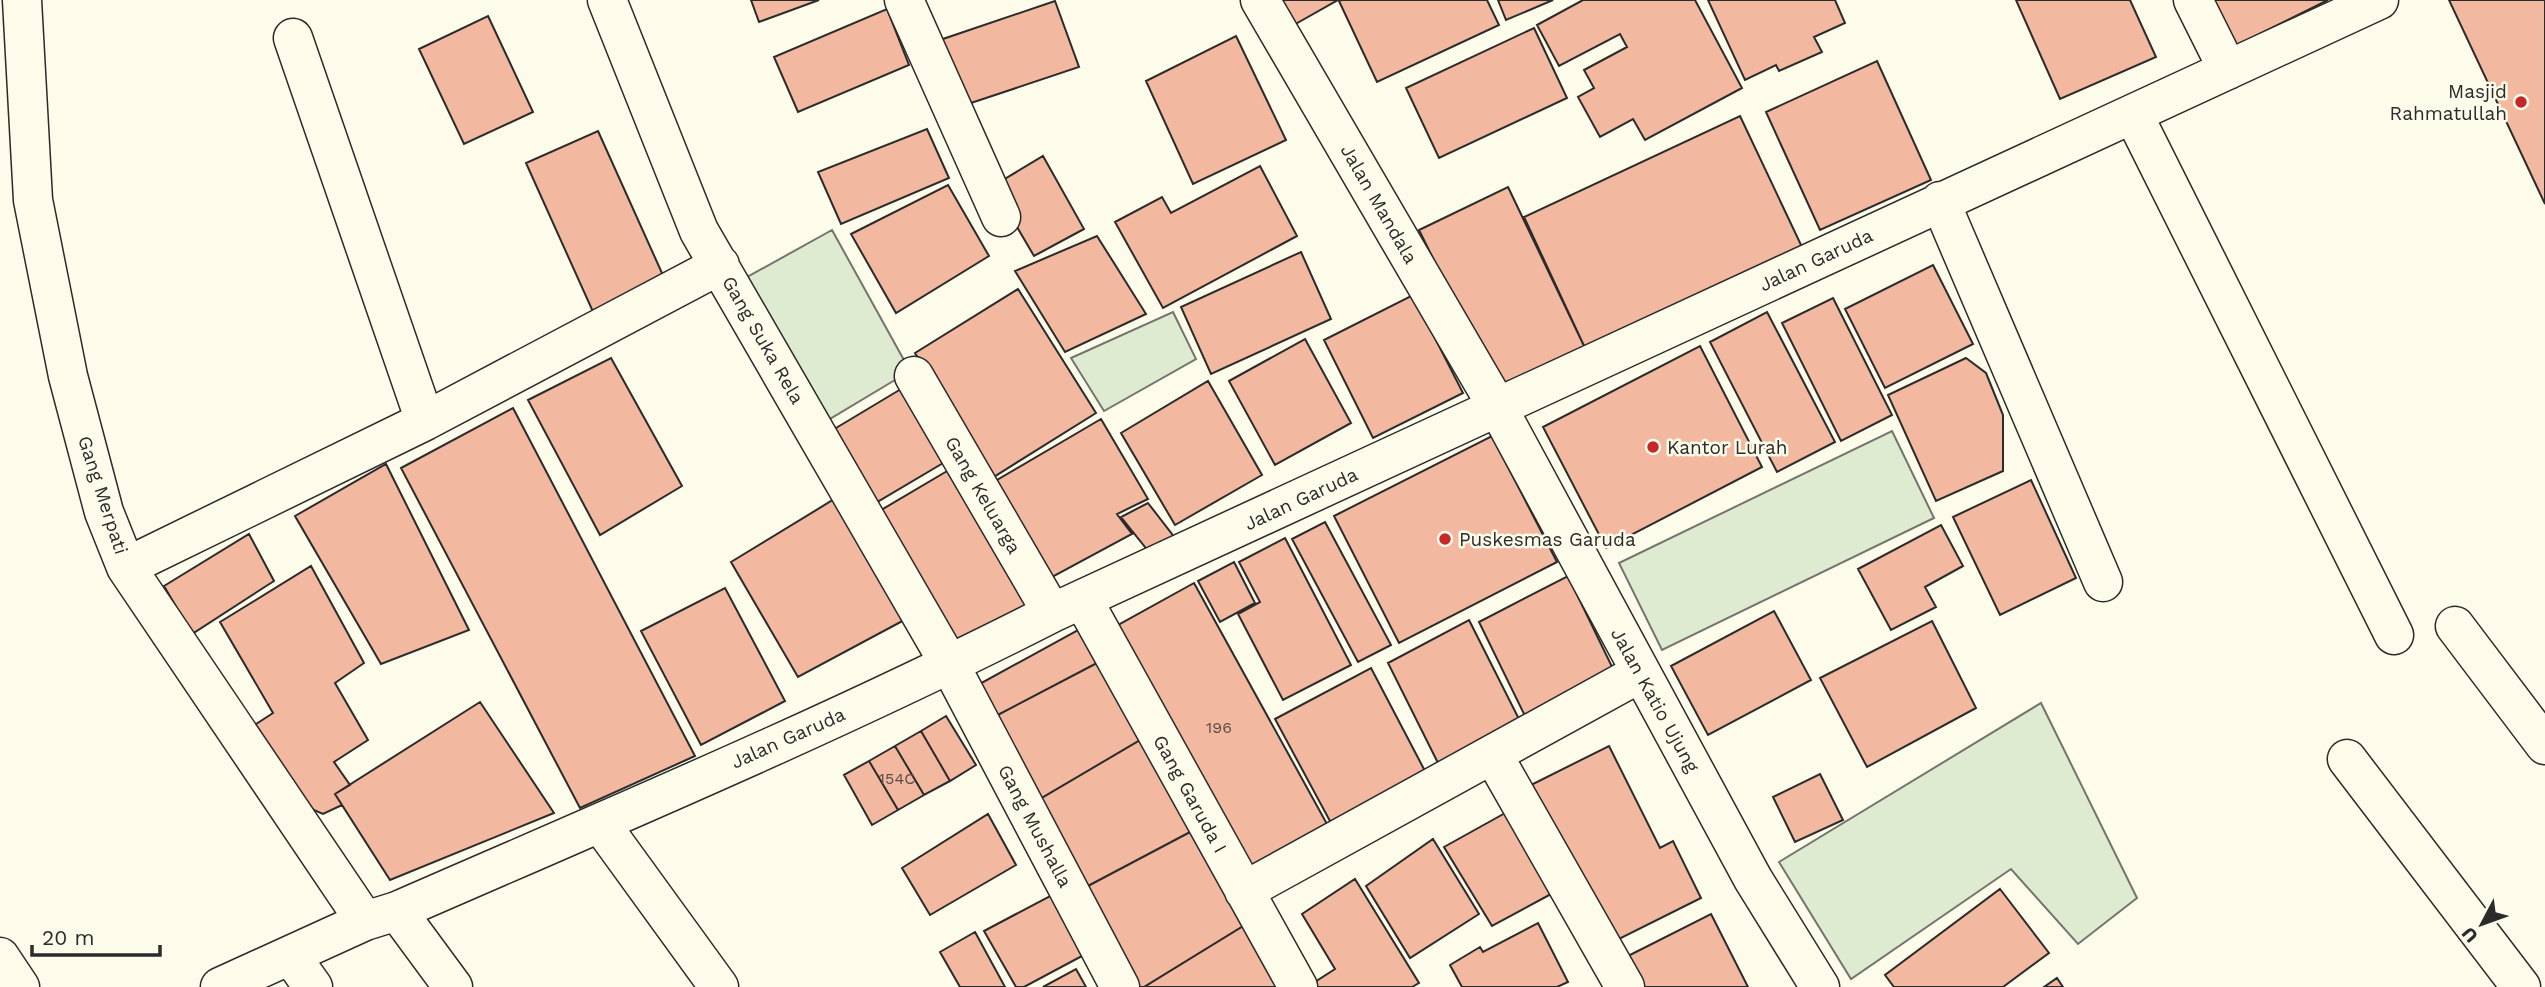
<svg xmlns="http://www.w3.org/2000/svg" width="2545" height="987" font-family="'Work Sans',sans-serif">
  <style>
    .green { fill: #deebd1; stroke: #74746e; stroke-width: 2 }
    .building { fill: #f2b8a0; stroke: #2b2b2b; stroke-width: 2 }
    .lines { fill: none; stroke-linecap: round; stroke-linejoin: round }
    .minor-casing { stroke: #2b2b2b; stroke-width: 41 }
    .minor { stroke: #fdfbea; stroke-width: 38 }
    .poi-dot { fill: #c62828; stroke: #fdfbea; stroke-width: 2.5 }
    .labels { text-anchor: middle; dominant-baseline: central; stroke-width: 5; stroke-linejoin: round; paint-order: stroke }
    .number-label { font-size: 16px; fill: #5d4e48 }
    .poi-label { font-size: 19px; fill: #2b2b2b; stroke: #fdfbea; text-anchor: start }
    .street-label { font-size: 19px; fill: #2b2b2b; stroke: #fdfbea }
  </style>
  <rect width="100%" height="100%" fill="#fdfbea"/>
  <path class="green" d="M832,230L910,371L823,423L740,281Z
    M1173,312L1196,359L1104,411L1071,358Z
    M1892,431L1934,518L1662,650L1619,563Z
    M2041,703L2137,898L2078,944L2011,869L1851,979L1779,862Z"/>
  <path class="building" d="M751,0H819L759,22Z
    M1277,0H1338L1292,26Z
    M1342,0H1487L1499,25L1377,82L1339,1Z
    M1498,0H1553L1506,20Z
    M1583,0H1695L1742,88L1645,140L1633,119L1600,137L1578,97L1594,88L1584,70L1627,47L1620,34L1559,66L1537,25Z
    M1708,0H1835L1845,23L1814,37L1822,52L1779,71L1776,65L1745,80Z
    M2016,0H2130L2156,57L2060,99Z
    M2199,0H2328L2225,51Z
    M2449,0H2545V204Z
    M1055,1L1079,67L962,106L940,40Z
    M887,9L909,65L798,112L774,57Z
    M488,16L533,112L464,144L419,49Z
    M1534,28L1567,98L1439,158L1406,88Z
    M1236,36L1286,140L1193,184L1146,81Z
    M1877,61L1931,180L1820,230L1766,112Z
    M1740,116L1802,247L1585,348L1524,217Z
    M927,129L949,178L841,224L818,172Z
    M598,131L666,282L594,314L526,163Z
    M1043,156L1084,229L1034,256L993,186Z
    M1260,166L1297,236L1163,308L1115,222L1162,197L1171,213Z
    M948,185L989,256L896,313L851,234Z
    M1508,187L1585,348L1498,390L1419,230Z
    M1097,236L1146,314L1065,352L1015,271Z
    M1301,252L1331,319L1211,374L1181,307Z
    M1933,265L1973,344L1885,388L1845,309Z
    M1018,289L1096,413L992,478L915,353Z
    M1413,295L1463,393L1373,438L1324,340Z
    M1833,298L1892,415L1841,441L1782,323Z
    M1767,312L1835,442L1777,472L1710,342Z
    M1305,339L1351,423L1275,465L1229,381Z
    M1700,346L1762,467L1606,548L1543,427Z
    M611,358L682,486L600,535L528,400Z
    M1966,358L1986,373L2003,415V471L1936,501L1888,395Z
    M1208,381L1262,475L1175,525L1121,433Z
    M911,383L955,456L867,508L826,434Z
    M513,408L695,756L580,808L401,468Z
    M1101,419L1148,499L1117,514L1132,534L1041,583L985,487Z
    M1492,436L1557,562L1399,643L1334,516Z
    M386,464L469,630L381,664L295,516Z
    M959,464L1040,603L953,654L871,516Z
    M2031,480L2076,578L2000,615L1953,517Z
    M836,498L908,618L798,677L731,562Z
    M1148,503L1175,538L1149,552L1121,517Z
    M1325,522L1391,645L1358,662L1292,539Z
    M1941,525L1963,566L1925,587L1936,607L1891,630L1858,569Z
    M249,534L274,581L192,634L164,586Z
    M1285,538L1351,665L1283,700L1238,614L1260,602L1239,562Z
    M1234,562L1255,603L1220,622L1198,581Z
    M311,566L364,663L335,683L368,740L334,762L350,785L335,794L342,805L323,814L302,805L250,728L273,713L220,622Z
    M1568,576L1616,675L1527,720L1479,622Z
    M1194,583L1327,824L1243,870L1111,629Z
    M725,588L785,701L701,745L641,631Z
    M1774,611L1811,680L1708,735L1671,666Z
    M1469,620L1521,723L1440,767L1388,663Z
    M1932,621L1976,708L1867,767L1820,678Z
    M1078,630L1097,663L992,718L976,686Z
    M1097,663L1142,739L1038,800L992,718Z
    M1371,668L1426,773L1331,823L1275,719Z
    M480,702L554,813L390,880L335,794Z
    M946,716L976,765L950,781L921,731Z
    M921,731L950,781L924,795L895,746Z
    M1142,739L1192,831L1086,887L1038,800Z
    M895,746L924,795L898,810L869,761Z
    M1609,746L1660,848L1673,841L1701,898L1607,945L1527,787Z
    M869,761L898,810L872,825L844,775Z
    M1820,774L1843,820L1795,842L1773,797Z
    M1507,812L1553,893L1492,926L1444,847Z
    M988,814L1016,865L930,915L902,868Z
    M1192,831L1245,925L1144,987H1139L1086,887Z
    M1433,839L1479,914L1410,958L1366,886Z
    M1355,879L1419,983L1412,987H1317L1315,982L1335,969L1302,914Z
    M2000,889L2049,953L2003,987H1894L1885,975Z
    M1052,895L1082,956L1024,987H1016L984,931Z
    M1711,914L1748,987H1634L1620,960Z
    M1538,923L1568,982L1557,987H1462L1450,965L1480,947L1483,952Z
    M1245,925L1279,987H1144Z
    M975,932L1005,987H960L940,952Z
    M1076,969L1086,987H1043Z
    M2057,978L2063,987H2044Z"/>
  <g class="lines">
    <g class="minor-casing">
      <path id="minor" d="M22,0L33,200L68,376L104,512L126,567L365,921
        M607,0L699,231L950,665L1120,987
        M904,0L1001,217
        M1260,0L1498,408L1753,879L1820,987
        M2193,0L2228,70
        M293,38L425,421
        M2133,114L2394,635
        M1940,201L2103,582
        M914,376L1052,613
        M126,567L425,421L720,265
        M1083,600L1298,987
        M2455,626L2545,745
        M1493,755L1625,987
        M2347,759L2521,987
        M600,823L719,987
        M1244,891L1640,673
        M397,911L453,987
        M291,956L313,987
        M0,957L20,987
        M220,987L365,921L397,911C617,815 838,722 1052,613L2379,0"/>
    </g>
    <use href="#minor" class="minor"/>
  </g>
  <g class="poi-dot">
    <circle cx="2521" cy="102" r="7"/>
    <circle cx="1653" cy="447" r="7"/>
    <circle cx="1445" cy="539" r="7"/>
  </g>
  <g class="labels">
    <g class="number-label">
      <text x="1219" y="727">196</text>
      <text x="897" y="778">154C</text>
    </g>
    <g class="poi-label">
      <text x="2507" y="91" text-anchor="end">Masjid<tspan x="2507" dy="22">Rahmatullah</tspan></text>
      <text x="1667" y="447">Kantor Lurah</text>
      <text x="1459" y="539">Puskesmas Garuda</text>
    </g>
    <g class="street-label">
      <text transform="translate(1379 204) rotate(60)">Jalan Mandala</text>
      <text transform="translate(1816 260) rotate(-25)">Jalan Garuda</text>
      <text transform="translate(763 340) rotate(60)">Gang Suka Rela</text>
      <text transform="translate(103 495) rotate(72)">Gang Merpati</text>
      <text transform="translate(983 495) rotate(60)">Gang Keluarga</text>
      <text transform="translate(1301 499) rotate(-25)">Jalan Garuda</text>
      <text transform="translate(1655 700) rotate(61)">Jalan Katio Ujung</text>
      <text transform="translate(788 738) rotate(-24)">Jalan Garuda</text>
      <text transform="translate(1190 794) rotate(61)">Gang Garuda I</text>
      <text transform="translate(1035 826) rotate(62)">Gang Mushalla</text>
    </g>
  </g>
  <g transform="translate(2482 924) rotate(229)" stroke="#fdfbea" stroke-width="5" paint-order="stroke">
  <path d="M0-5L12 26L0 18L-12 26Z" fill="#2b2b2b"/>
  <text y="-10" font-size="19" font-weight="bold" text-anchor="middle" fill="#2b2b2b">U</text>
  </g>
  <path d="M32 945v10h128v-10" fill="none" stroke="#2b2b2b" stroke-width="3.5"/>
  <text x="42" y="945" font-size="21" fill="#2b2b2b" stroke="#fdfbea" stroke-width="5" paint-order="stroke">20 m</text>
</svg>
